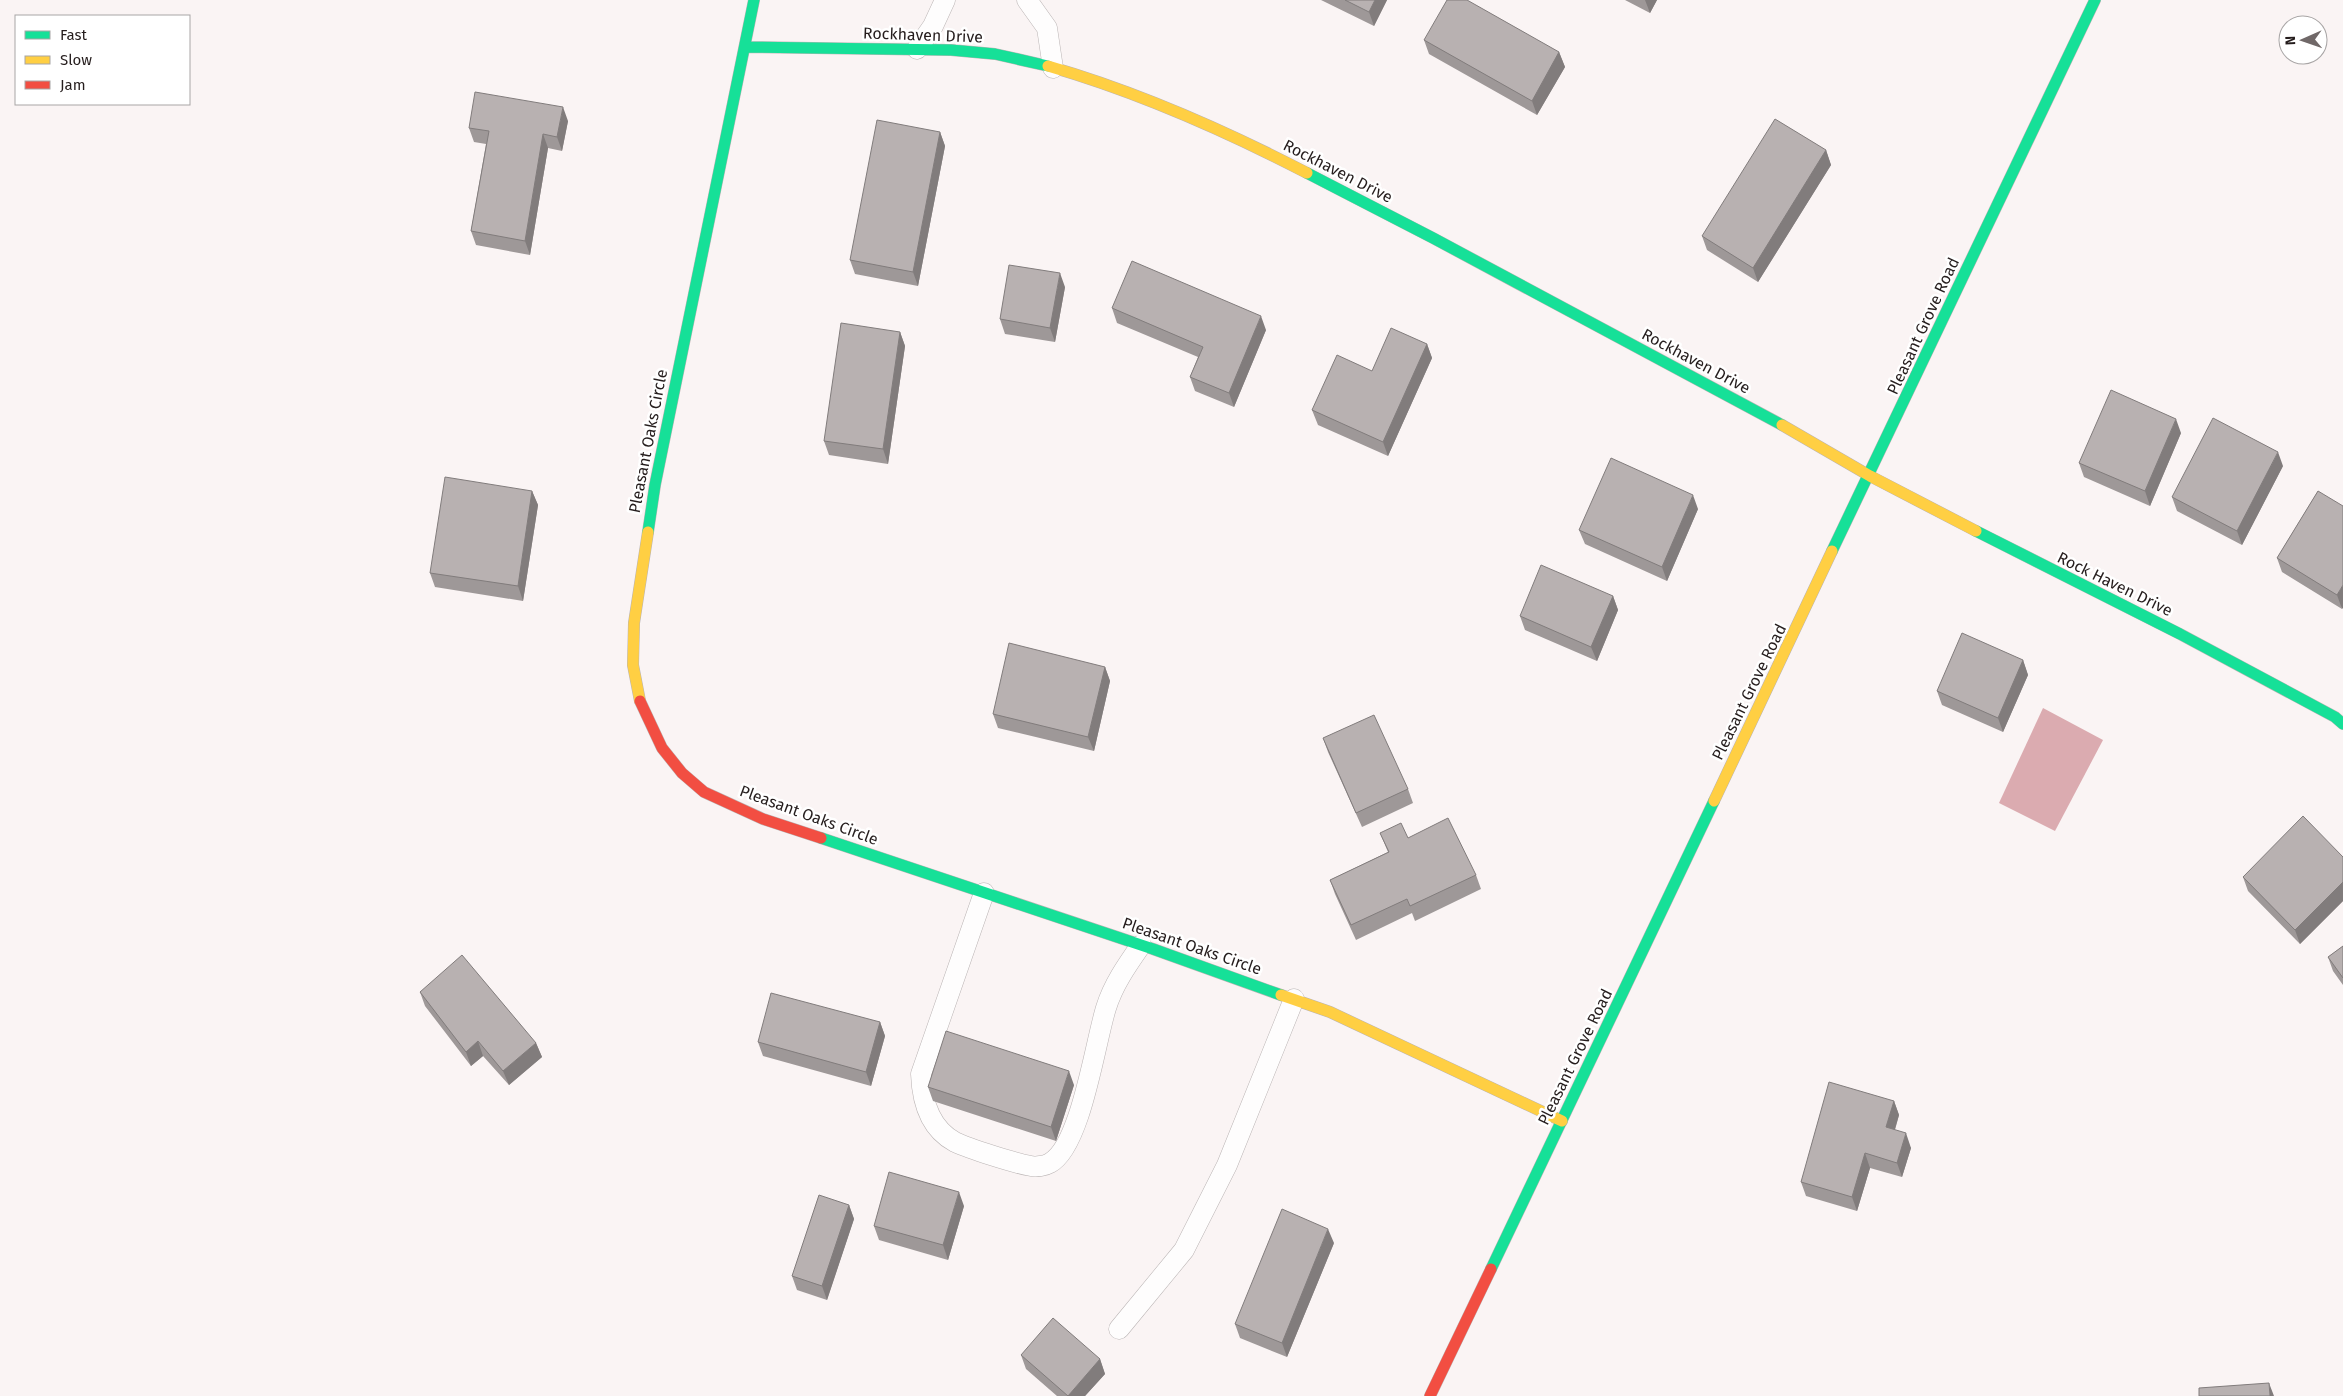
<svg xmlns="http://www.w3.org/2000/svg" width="2343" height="1396" font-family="'Fira Sans',sans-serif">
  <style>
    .water { fill: #dbabb0 }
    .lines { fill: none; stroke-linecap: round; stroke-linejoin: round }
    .lane-casing { stroke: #bab4b4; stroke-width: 21 }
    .fast-casing { stroke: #bab4b4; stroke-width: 12 }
    .slow-casing { stroke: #bab4b4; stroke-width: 12 }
    .jam-casing { stroke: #bab4b4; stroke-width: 12 }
    .lane { stroke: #fefdfd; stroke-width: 20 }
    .fast { stroke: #16e098; stroke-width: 11 }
    .slow { stroke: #ffcf43; stroke-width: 11 }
    .jam { stroke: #f24e42; stroke-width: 11 }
    .wall { fill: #9e9898 }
    .shaded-wall { fill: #817c7c }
    .building { fill: #b8b1b1; stroke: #817c7c }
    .labels { text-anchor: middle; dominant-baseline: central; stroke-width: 5; stroke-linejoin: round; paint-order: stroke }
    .street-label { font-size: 16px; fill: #251d1d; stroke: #fff }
  </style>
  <rect width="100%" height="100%" fill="#faf4f4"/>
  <path class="water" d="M2043,708L2103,740L2055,831L1999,803Z"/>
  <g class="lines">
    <g class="lane-casing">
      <path id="lane" d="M1027,0L1047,28L1053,68
        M917,49L933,26L945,0
        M984,893L921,1074C922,1101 929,1128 955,1142C970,1149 1014,1163 1031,1166C1036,1167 1045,1166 1050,1163C1081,1146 1095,1043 1106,1008C1113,985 1127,965 1141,945
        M1119,1329L1184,1250L1227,1165L1294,999"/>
    </g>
    <g class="fast-casing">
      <path id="fast" d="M745,47L951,50L995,54L1048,66
        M1307,173L1433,238L1782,425
        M1976,531L2180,634L2335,717L2343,724
        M648,532L655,485L754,0
        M1832,551L2095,0
        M821,838L1153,949L1281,995
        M1491,1269L1714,801"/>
    </g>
    <g class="slow-casing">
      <path id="slow" d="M1048,66C1138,92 1224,130 1307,173
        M1782,425L1870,476L1976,531
        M640,701L633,665L634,623L648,532
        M1714,801L1832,551
        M1281,995L1330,1012L1562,1121"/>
    </g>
    <g class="jam-casing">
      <path id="jam" d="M640,701L662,748L682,773L704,792L763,819L821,838
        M1430,1396L1491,1269"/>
    </g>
    <use href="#lane" class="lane"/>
    <use href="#fast" class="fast"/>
    <use href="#slow" class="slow"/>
    <use href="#jam" class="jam"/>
  </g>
  <path class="wall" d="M1321,0H1387L1374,26Z
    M1625,0H1657L1650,13Z
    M1424,40L1559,52L1565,67L1537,115L1429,54Z
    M568,121L562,151L548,148L530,255L476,245L471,231L486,144L474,142L469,128Z
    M940,132L945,146L918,286L855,274L850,260Z
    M1826,150L1831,165L1758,282L1707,250L1702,236Z
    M1065,287L1055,342L1005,334L1000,319Z
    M1112,308L1266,330L1234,407L1195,391L1190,377L1198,357L1117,323Z
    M900,332L905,346L888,464L829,455L824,441Z
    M1427,344L1432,358L1388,456L1318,425L1312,410L1372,371Z
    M2181,433L2150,506L2084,477L2079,463Z
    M2283,466L2242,545L2177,511L2172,497Z
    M532,491L538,505L523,601L435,587L430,573Z
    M2318,491L2342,609L2282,572L2277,558Z
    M1698,509L1667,581L1585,544L1579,530Z
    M1613,596L1618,610L1597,661L1525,630L1520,616Z
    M2023,660L2028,675L2003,732L1942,705L1937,691Z
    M1105,667L1110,681L1094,751L998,728L993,714Z
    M1323,738L1408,789L1413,803L1362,827L1328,752Z
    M1380,833L1408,838L1476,875L1481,889L1415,921L1412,913L1356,940L1335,894L1330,880L1388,852Z
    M2343,857V901L2300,944L2248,891L2243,877Z
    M2343,946V985L2333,971L2328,957Z
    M420,992L536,1043L542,1057L509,1085L483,1056L471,1066L425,1006Z
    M880,1022L885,1036L871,1086L763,1056L758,1042Z
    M1074,1085L1056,1141L933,1101L928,1087Z
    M1894,1101L1899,1115L1895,1130L1911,1148L1902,1177L1870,1168L1857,1211L1806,1196L1801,1182Z
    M849,1205L854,1219L827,1300L797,1290L792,1276Z
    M964,1206L948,1260L879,1240L874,1226Z
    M1334,1243L1287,1357L1240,1338L1235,1324Z
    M1021,1355L1100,1359L1105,1374L1085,1396H1057L1026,1369Z"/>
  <path class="shaded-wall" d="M1375,0H1387L1374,26L1369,12Z
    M1645,0H1657L1650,13Z
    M1559,52L1565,67L1537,115L1532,101Z
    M563,107L568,121L562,151L557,137Z
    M940,132L945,146L918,286L913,272Z
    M543,134L548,148L530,255L525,241Z
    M1826,150L1831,165L1758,282L1753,268Z
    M1060,273L1065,287L1055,342L1050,328Z
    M1261,316L1266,330L1234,407L1229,393Z
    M900,332L905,346L888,464L883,449Z
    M1427,344L1432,358L1388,456L1383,442Z
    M2176,419L2181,433L2150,506L2145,491Z
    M2278,452L2283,466L2242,545L2237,531Z
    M532,491L538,505L523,601L518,586Z
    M1693,495L1698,509L1667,581L1662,567Z
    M2343,585V608L2342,609L2337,595Z
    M1613,596L1618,610L1597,661L1591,647Z
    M2023,660L2028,675L2003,732L1998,718Z
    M1105,667L1110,681L1094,751L1088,737Z
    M2343,882V901L2300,944L2295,930Z
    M880,1022L885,1036L871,1086L866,1072Z
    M478,1041L483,1056L471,1066L466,1052Z
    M536,1043L542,1057L509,1085L503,1071Z
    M1069,1071L1074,1085L1056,1141L1051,1127Z
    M1894,1101L1899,1115L1891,1142L1886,1127Z
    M1906,1133L1911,1148L1902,1177L1897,1163Z
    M1865,1153L1870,1168L1857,1211L1852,1197Z
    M959,1192L964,1206L948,1260L943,1245Z
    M849,1205L854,1219L827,1300L822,1286Z
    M1328,1229L1334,1243L1287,1357L1282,1343Z
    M1100,1359L1105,1374L1085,1396H1068Z
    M2269,1383L2274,1396H2270Z"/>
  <path class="building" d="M1345,0H1375L1369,12Z
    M1447,0H1467L1559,52L1532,101L1424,40Z
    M475,92L563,107L557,137L543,134L525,241L471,231L489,131L469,128Z
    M1775,119L1826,150L1753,268L1702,236Z
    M877,120L940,132L913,272L850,260Z
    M1132,261L1261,316L1229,393L1190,377L1203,347L1112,308Z
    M1009,265L1060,273L1050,328L1000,319Z
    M841,323L900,332L883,449L824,441Z
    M1391,328L1427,344L1383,442L1312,410L1337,355L1372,371Z
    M2111,390L2176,419L2145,491L2079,463Z
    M2213,418L2278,452L2237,531L2172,497Z
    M1611,458L1693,495L1662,567L1579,530Z
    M445,477L532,491L518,586L430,573Z
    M2318,491L2343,506V585L2337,595L2277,558Z
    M1541,565L1613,596L1591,647L1520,616Z
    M1962,633L2023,660L1998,718L1937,691Z
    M1009,643L1105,667L1088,737L993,714Z
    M1374,715L1408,789L1356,813L1323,738Z
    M2303,816L2343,857V882L2295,930L2243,877Z
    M1448,818L1476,875L1410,906L1407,899L1351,925L1330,880L1389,852L1380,833L1401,823L1408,838Z
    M2343,946V978L2328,957Z
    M462,955L536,1043L503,1071L478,1041L466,1052L420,992Z
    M771,993L880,1022L866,1072L758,1042Z
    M946,1031L1069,1071L1051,1127L928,1087Z
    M1829,1082L1894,1101L1886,1127L1906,1133L1897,1163L1865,1153L1852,1197L1801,1182Z
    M889,1172L959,1192L943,1245L874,1226Z
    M819,1195L849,1205L822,1286L792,1276Z
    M1282,1209L1328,1229L1282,1343L1235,1324Z
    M1053,1318L1100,1359L1068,1396L1021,1355Z
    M2269,1383L2270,1396H2199V1388Z"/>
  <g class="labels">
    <g class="street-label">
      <text transform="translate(923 35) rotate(2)">Rockhaven Drive</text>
      <text transform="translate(1338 171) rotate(27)">Rockhaven Drive</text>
      <text transform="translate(1923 326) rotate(-65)">Pleasant Grove Road</text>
      <text transform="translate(1696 361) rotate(28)">Rockhaven Drive</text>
      <text transform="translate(648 441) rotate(-79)">Pleasant Oaks Circle</text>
      <text transform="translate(2115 584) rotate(26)">Rock Haven Drive</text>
      <text transform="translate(1749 692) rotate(-64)">Pleasant Grove Road</text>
      <text transform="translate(809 815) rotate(20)">Pleasant Oaks Circle</text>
      <text transform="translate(1192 946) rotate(19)">Pleasant Oaks Circle</text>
      <text transform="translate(1575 1057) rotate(-64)">Pleasant Grove Road</text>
    </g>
  </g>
  <rect x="15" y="15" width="175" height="90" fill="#ffffff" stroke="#a8a5a5"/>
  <rect x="25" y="31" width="25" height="8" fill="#16e098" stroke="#a8a5a5"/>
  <text x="60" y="40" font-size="15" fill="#251d1d">Fast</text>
  <rect x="25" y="56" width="25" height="8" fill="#ffcf43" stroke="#a8a5a5"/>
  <text x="60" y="65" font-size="15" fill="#251d1d">Slow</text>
  <rect x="25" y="81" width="25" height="8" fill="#f24e42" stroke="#a8a5a5"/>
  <text x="60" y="90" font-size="15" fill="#251d1d">Jam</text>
  <g transform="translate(2303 40) rotate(268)"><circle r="24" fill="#ffffff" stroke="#a8a5a5"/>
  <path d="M0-4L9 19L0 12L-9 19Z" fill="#706868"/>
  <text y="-8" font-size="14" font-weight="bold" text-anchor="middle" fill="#251d1d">N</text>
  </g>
</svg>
